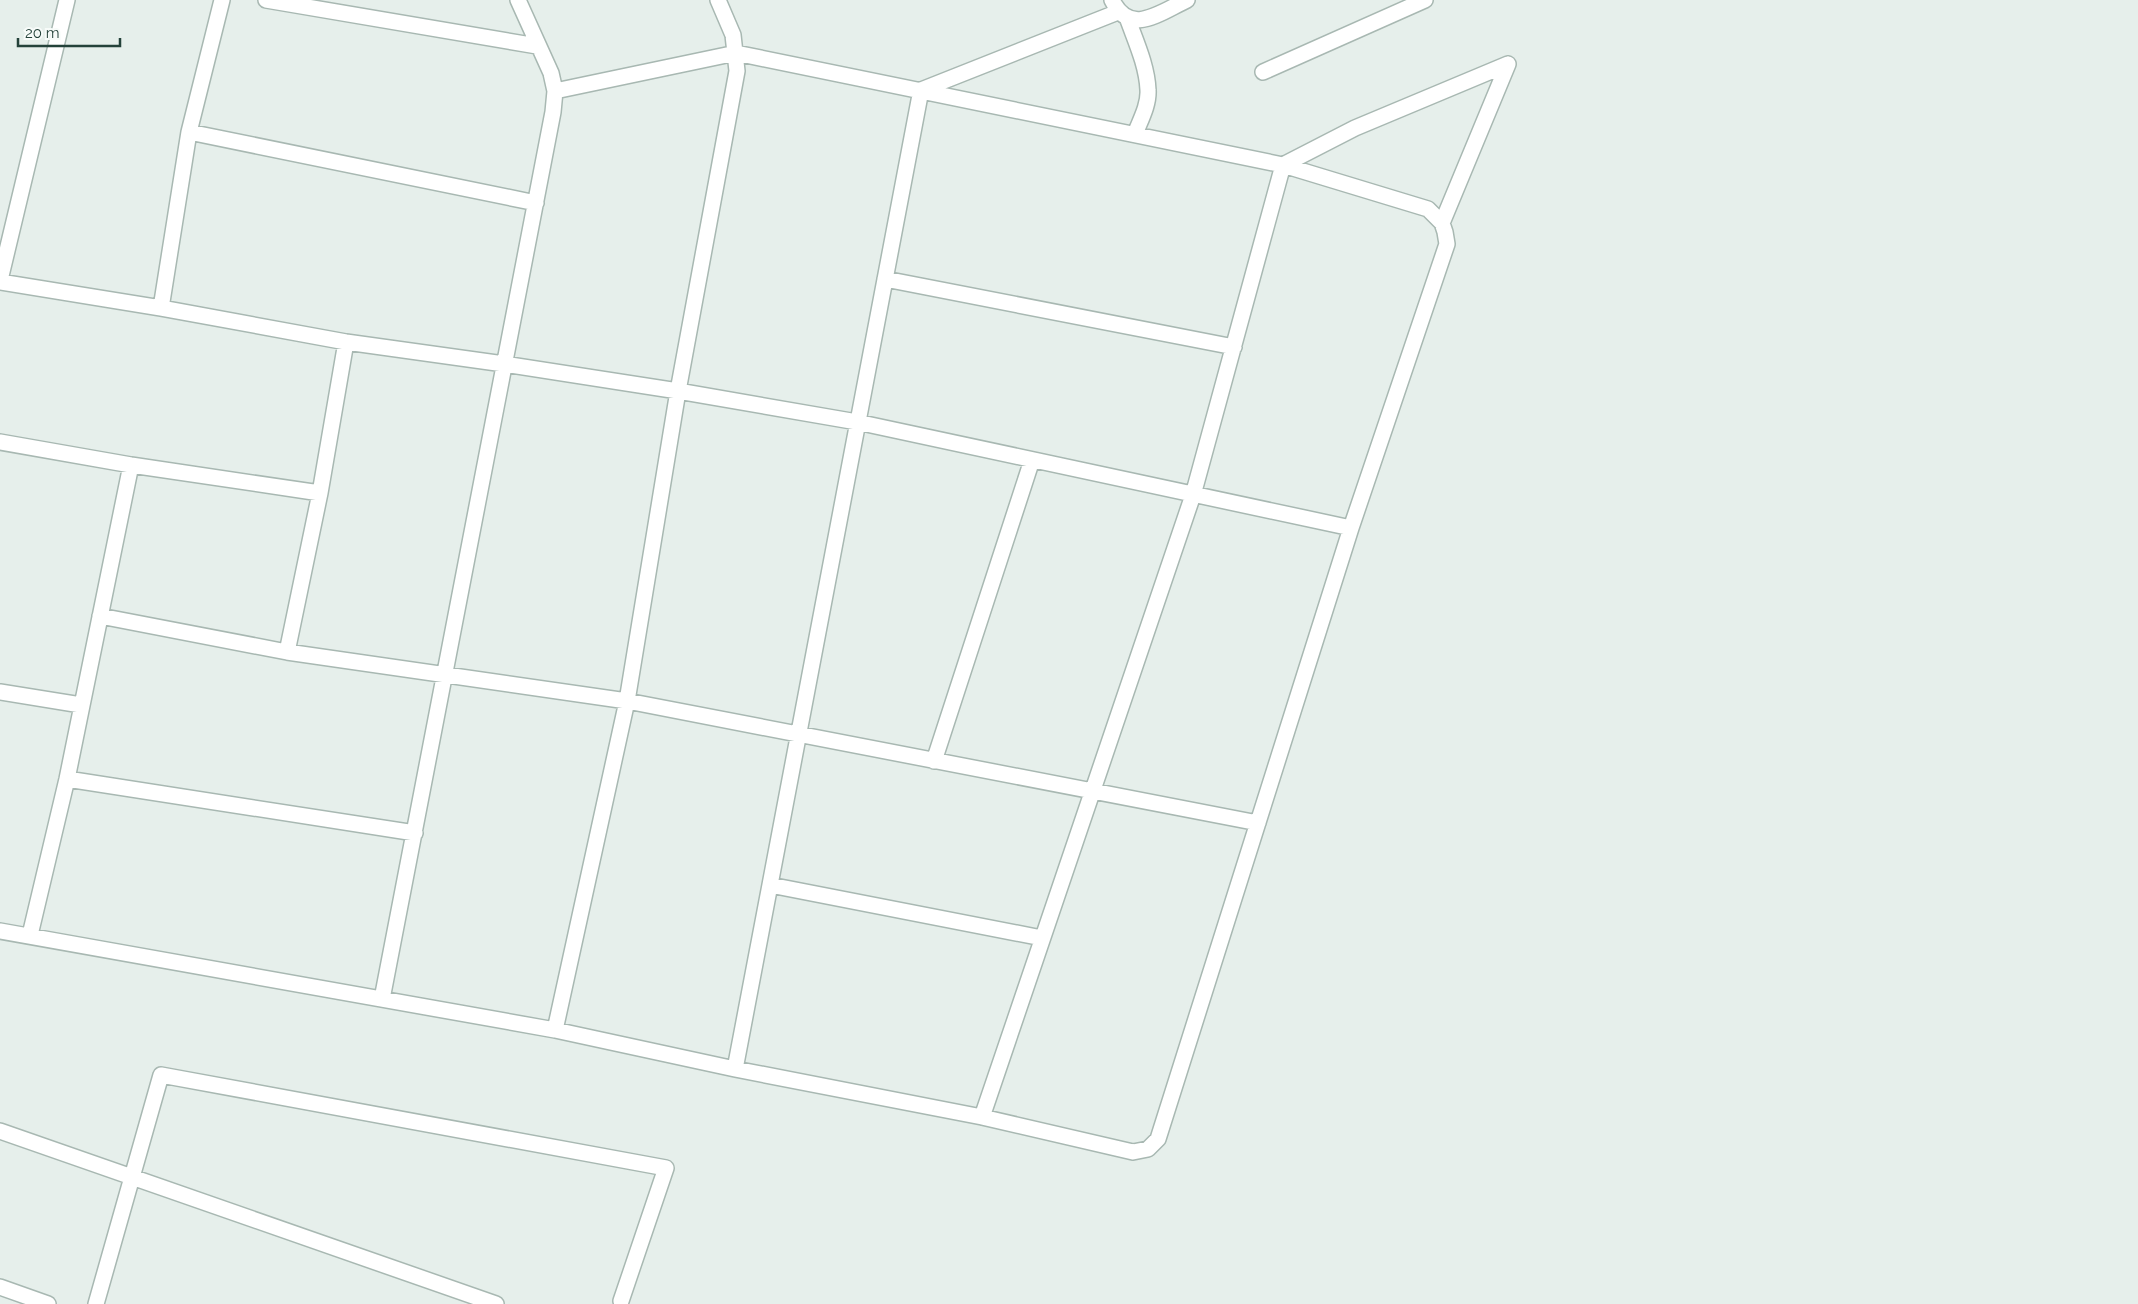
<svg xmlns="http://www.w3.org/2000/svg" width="2138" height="1304" font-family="Raleway,sans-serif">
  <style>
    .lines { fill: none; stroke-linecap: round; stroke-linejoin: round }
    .minor-casing { stroke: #a8b8b2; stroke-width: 18 }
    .minor { stroke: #fff; stroke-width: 15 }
  </style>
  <rect width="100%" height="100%" fill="#e6efeb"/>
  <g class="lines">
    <g class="minor-casing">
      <path id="minor" d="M266,0L537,46
        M1112,0C1130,37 1159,13 1187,0
        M1128,20C1136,42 1147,66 1148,90C1149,105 1140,121 1135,134
        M1263,72L1425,0
        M555,91L736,53L1283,165L1428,209L1442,223
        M189,132L536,203
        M885,279L1234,347
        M0,280L67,0
        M0,282L161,308L346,342L504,364L678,391L857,422L1351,528
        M161,308L189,132L222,0
        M0,442L131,465L320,493
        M100,616L287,652L627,701L1258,823
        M287,652L320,493L346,342
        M0,692L81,705
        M934,761L1032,460
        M67,779L415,833
        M770,885L1042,938
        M0,931L555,1030L735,1069L982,1117L1133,1152L1148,1149L1158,1139L1351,528L1447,244L1445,232L1442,223L1508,64
        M30,935L67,779L131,465
        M382,999L553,112L555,91L551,73L518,0
        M555,1030L627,701L678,391L737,71L733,35L718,0
        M735,1069L921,90L1118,12
        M982,1117L1193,495L1283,165L1355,128L1508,64
        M0,1131L496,1304
        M0,1287L48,1304
        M96,1304L161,1075L666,1168L621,1301"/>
    </g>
    <use href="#minor" class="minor"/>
  </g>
  <path d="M18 38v8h102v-8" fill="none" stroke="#24423a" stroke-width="2.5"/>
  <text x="25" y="38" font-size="15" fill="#24423a" stroke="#f7fbf9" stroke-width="4" paint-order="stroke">20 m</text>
</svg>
